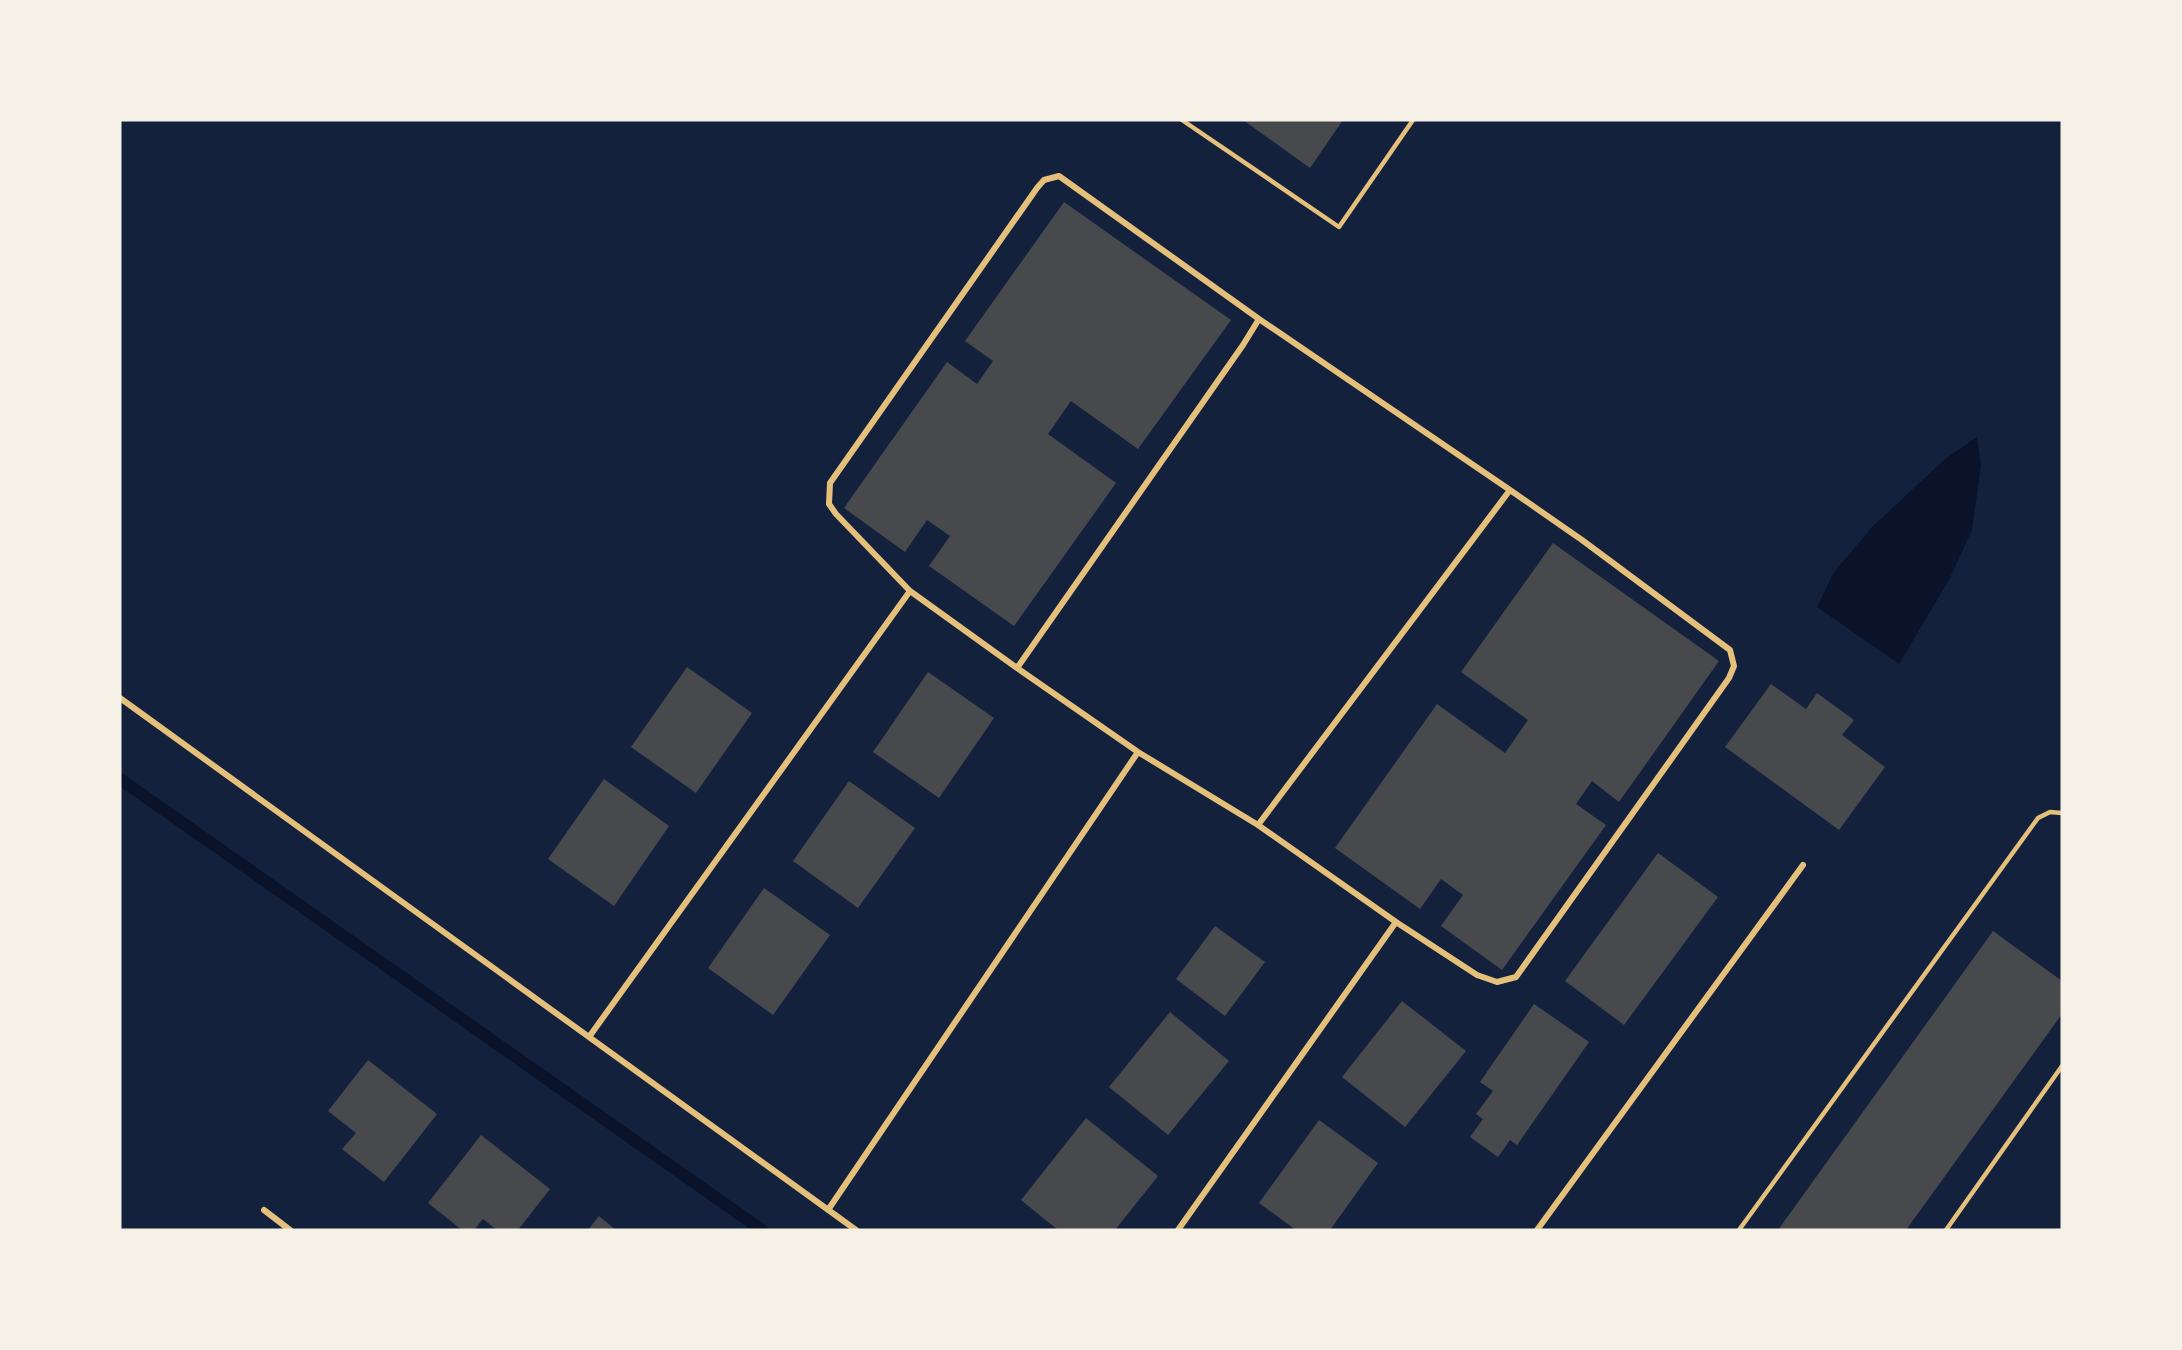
<svg xmlns="http://www.w3.org/2000/svg" width="2182" height="1350" font-family="Karla,sans-serif">
  <style>
    .water { fill: #0b132b }
    .lines { fill: none; stroke-linecap: round; stroke-linejoin: round }
    .stream { stroke: #0b132b; stroke-width: 12 }
    .building { fill: #48494c }
    .service { stroke: #e5c07b; stroke-width: 4.5 }
    .minor { stroke: #e5c07b; stroke-width: 6 }
  </style>
  <rect width="100%" height="100%" fill="#14213d"/>
  <path class="water" d="M1977,437L1981,465L1972,530L1949,580L1899,664L1817,607L1834,572L1872,527L1945,459Z"/>
  <g class="lines">
    <path class="stream" d="M120,779L762,1230"/>
  </g>
  <path class="building" d="M1243,120H1343L1310,168Z
    M1064,202L1231,320L1138,449L1071,401L1048,434L1116,483L1014,626L929,566L950,536L927,520L905,552L844,508L947,362L977,384L993,361L965,341Z
    M1553,543L1719,661L1619,802L1592,781L1576,804L1606,825L1502,970L1441,926L1463,895L1441,879L1420,909L1335,848L1437,704L1505,753L1528,720L1461,672Z
    M687,667L752,713L696,793L631,747Z
    M928,672L994,718L939,798L873,752Z
    M1771,684L1806,709L1817,693L1854,720L1842,735L1885,767L1839,830L1725,747Z
    M604,779L669,826L614,906L548,859Z
    M849,781L915,828L858,908L793,861Z
    M1658,853L1718,897L1624,1025L1565,981Z
    M764,888L830,935L773,1015L708,968Z
    M1215,926L1265,962L1225,1016L1176,979Z
    M1993,931L2062,981V1014L1906,1230H1778Z
    M1402,1001L1466,1051L1405,1127L1342,1077Z
    M1534,1004L1589,1042L1517,1145L1510,1140L1498,1157L1470,1137L1483,1119L1476,1114L1493,1091L1480,1082Z
    M1170,1012L1229,1061L1168,1135L1109,1087Z
    M368,1060L437,1114L384,1182L342,1149L356,1133L328,1111Z
    M1086,1118L1158,1176L1115,1230H1058L1021,1200Z
    M1319,1120L1378,1163L1330,1230H1296L1259,1203Z
    M481,1135L550,1189L518,1230H497L483,1219L474,1230H462L428,1203Z
    M599,1216L616,1230H588Z"/>
  <g class="lines">
    <path class="service" d="M1182,120L1339,227L1413,120
      M1739,1230L2038,818L2050,812L2062,813
      M1946,1230L2062,1066"/>
    <path class="minor" d="M1059,176L1259,319L1243,345L1017,668L910,591L836,514L829,504L830,483L1037,188L1044,180Z
      M1259,319L1510,490
      M1510,490L1582,540L1730,650L1734,666L1729,678L1516,977L1497,982L1477,975L1396,922L1258,825Z
      M1017,668L1138,752L1258,825
      M120,698L856,1230
      M589,1037L910,591
      M264,1210L290,1230
      M828,1210L1138,752
      M1178,1230L1396,922
      M1537,1230L1803,865"/>
  </g>
  <rect width="2182" height="1350" fill="none" stroke="#f6f1e7" stroke-width="243"/>
</svg>
